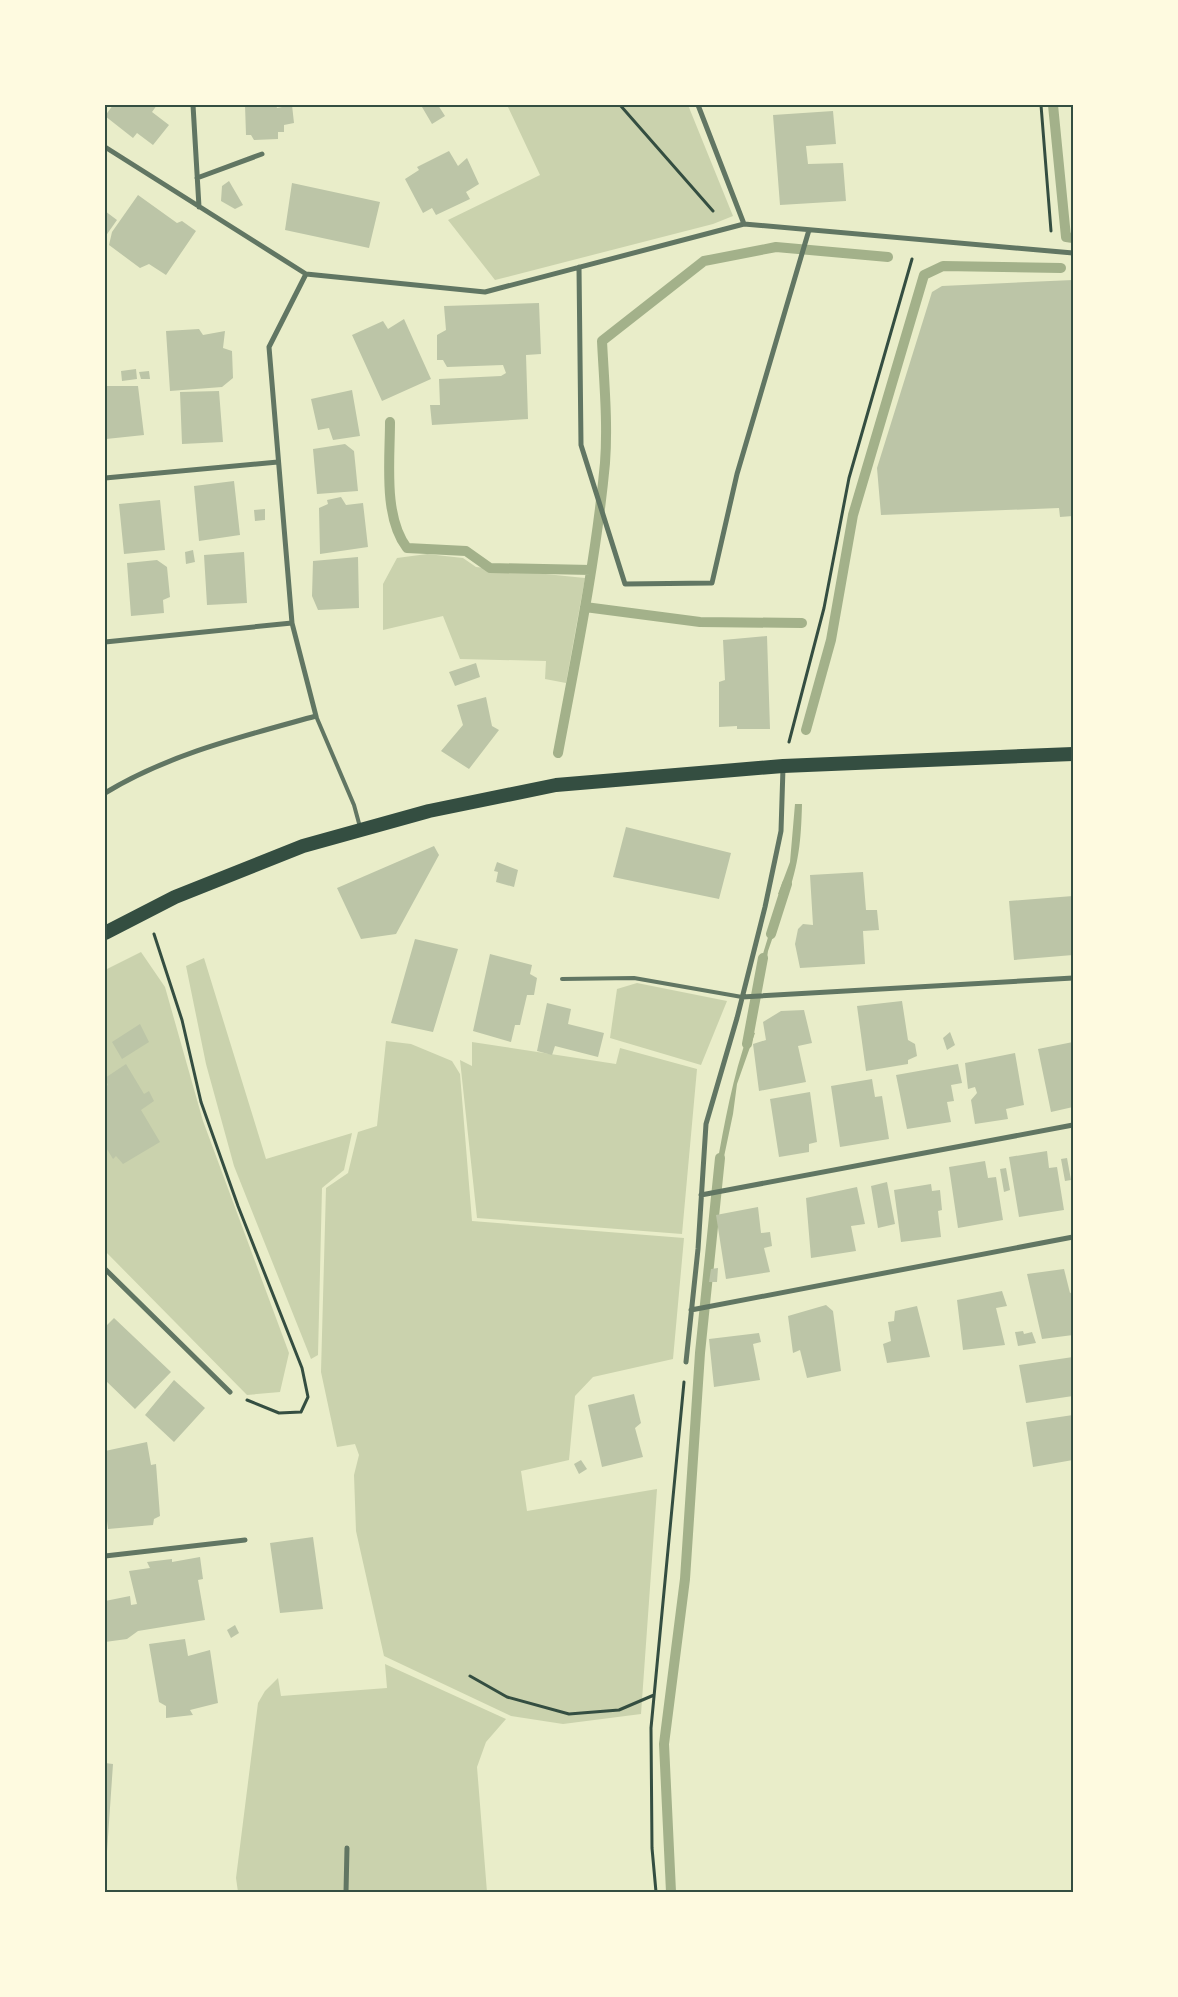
<svg xmlns="http://www.w3.org/2000/svg" width="1178" height="1997" font-family="'Roboto Serif',serif">
  <style>
    .green { fill: #cad2ad }
    .water { fill: #a3b18a }
    .lines { fill: none; stroke-linecap: round; stroke-linejoin: round }
    .stream { stroke: #a3b18a; stroke-width: 10 }
    .building { fill: #bcc5a7 }
    .path { stroke: #344e41; stroke-width: 3 }
    .service { stroke: #617663; stroke-width: 4 }
    .minor { stroke: #617663; stroke-width: 5 }
    .trunk { stroke: #344e41; stroke-width: 14 }
    .neatline { fill: none; stroke: #344e41; stroke-width: 2 }
  </style>
  <rect width="100%" height="100%" fill="#e9edc9"/>
  <path class="green" d="M507,105H688L733,216L713,224L495,280L448,220L540,175Z
    M427,554L463,558L476,567L585,578L566,683L545,679L546,661L460,659L443,616L383,630V584L397,558Z
    M141,952L165,987L203,1121L289,1353L280,1392L247,1395L105,1251V970Z
    M204,958L266,1159L352,1133L344,1170L322,1188L318,1355L311,1359L234,1166L206,1064L186,966Z
    M637,983L727,1001L701,1065L610,1038L617,989Z
    M386,1041L411,1044L452,1061L460,1074L472,1221L684,1238L673,1359L593,1377L575,1396L569,1460L521,1471L527,1511L657,1489L641,1714L563,1724L511,1716L384,1656L356,1531L354,1475L359,1455L355,1444L337,1447L321,1372L326,1188L348,1173L358,1132L377,1126Z
    M472,1042L616,1064L620,1048L697,1069L682,1234L477,1218L460,1060L472,1066Z
    M385,1664L506,1719L486,1742L477,1767L487,1892H238L236,1878L258,1703L265,1691L278,1678L281,1696L387,1688Z"/>
  <path class="water" d="M795,804H802C801,842 799,862 787,898L778,894L790,862Z
    M773,921L776,928L768,951L766,965H763L762,969L758,970Z
    M749,1031L755,1033L737,1084L733,1114L721,1171L716,1170C725,1121 732,1079 749,1031Z"/>
  <g class="lines">
    <path class="stream" d="M1053,105L1066,237L1073,238
      M390,422C390,460 383,517 407,548L466,551L490,568L591,570
      M585,607L700,622L802,623
      M806,730L831,640L853,515L924,275L943,266L1061,268
      M558,753C576,657 596,560 605,463C608,423 604,381 602,341L704,261L776,247L888,257
      M771,934L787,884
      M747,1044L763,958
      M671,1892L664,1744L685,1579L700,1353L720,1158"/>
  </g>
  <path class="building" d="M113,105H157L152,112L169,125L153,145L137,133L133,138L105,116Z
    M245,105H276L277,108L292,105L294,123L284,125V132H278V139L254,140L251,135H246Z
    M428,105H438L445,116L432,124L422,107Z
    M833,111L836,144L806,146L808,164L843,163L846,201L780,205L773,115Z
    M449,151L458,166L467,158L479,184L466,192L470,199L436,215L432,208L423,213L405,179L419,170L417,167Z
    M229,181L243,205L235,209L221,201L222,186Z
    M292,183L380,202L369,248L285,230Z
    M138,195L177,223L182,221L196,231L166,275L149,264L140,268L109,245L112,232Z
    M105,211L117,220L105,237Z
    M1073,280V516L1060,517L1059,508L881,515L877,468L932,292L942,286Z
    M539,303L541,354L526,355L528,419L432,425L430,405H440L439,379L501,376L506,373L503,365L447,367L443,360H437V335L446,330L444,306Z
    M404,319L431,379L382,401L352,335L383,321L388,329Z
    M199,329L203,335L225,331L223,348L232,351L233,378L222,387L170,391L166,331Z
    M136,369L137,379L122,381L121,371Z
    M149,371L150,379H141L139,372Z
    M105,386H138L144,435L106,439Z
    M352,390L360,436L333,440L329,428L318,430L311,399Z
    M219,391L223,442L182,444L180,392Z
    M345,444L354,451L358,491L317,494L313,449Z
    M234,481L240,535L199,541L194,486Z
    M341,497L346,505L363,503L368,547L320,554L319,508L328,504L327,500Z
    M160,500L165,550L124,554L119,504Z
    M265,509V520L255,521L254,510Z
    M193,550L195,562L186,564L185,552Z
    M244,552L247,603L207,605L204,555Z
    M358,557L359,608L318,610L312,596L313,561Z
    M157,560L167,567L170,597L163,600L164,613L131,616L127,563Z
    M767,636L770,729H737V726L719,727V682L725,680L723,640Z
    M476,663L480,677L455,686L449,672Z
    M486,697L492,726L499,730L469,769L441,751L463,725L457,705Z
    M626,827L731,853L719,899L613,877Z
    M434,846L439,855L396,934L361,939L337,888Z
    M497,862L518,870L514,887L496,882L498,872L494,871Z
    M863,872L866,910H877L879,930L863,931L865,964L800,968L795,944L798,929L803,924L813,925L810,875Z
    M1073,896V955L1014,960L1009,901Z
    M415,939L458,949L433,1032L391,1023Z
    M490,954L532,965L530,974L537,978L534,995H527L520,1025H515L511,1042L473,1031Z
    M902,1001L908,1040L915,1044L917,1056L908,1060V1064L866,1071L857,1006Z
    M547,1003L571,1009L568,1024L604,1033L598,1057L555,1046L552,1055L537,1051Z
    M804,1010L812,1043L798,1046L806,1082L759,1091L753,1044L766,1040L763,1022L781,1011Z
    M140,1024L149,1042L122,1059L112,1042Z
    M950,1032L955,1045L947,1050L943,1038Z
    M1073,1042V1107L1051,1112L1038,1049Z
    M1015,1053L1024,1105L1006,1109L1008,1119L975,1124L971,1100L977,1093L975,1087L968,1089L965,1063Z
    M126,1064L144,1094L149,1091L154,1101L141,1110L160,1142L123,1164L116,1156L113,1159L105,1146V1087L108,1085L105,1078Z
    M958,1064L962,1083L951,1085L954,1101L947,1102L951,1122L907,1129L896,1075Z
    M872,1079L875,1097L882,1096L889,1139L840,1147L831,1086Z
    M810,1092L817,1142L809,1144V1152L779,1157L770,1099Z
    M1047,1151L1049,1168L1057,1167L1064,1210L1019,1217L1009,1157Z
    M1067,1158L1071,1180L1065,1181L1061,1159Z
    M985,1161L988,1178L996,1177L1003,1220L958,1228L949,1167Z
    M1006,1168L1010,1190L1004,1192L1000,1169Z
    M887,1182L895,1224L878,1228L871,1186Z
    M931,1184L932,1191L940,1190L942,1210L938,1211L941,1237L901,1242L894,1190Z
    M857,1187L865,1224L851,1226L856,1251L811,1258L806,1198Z
    M758,1207L761,1233L770,1232L772,1246L764,1248L770,1272L726,1279L716,1215Z
    M718,1268L717,1282H709L711,1269Z
    M1064,1269L1070,1293L1073,1292V1335L1042,1339L1027,1274Z
    M1002,1291L1007,1306L996,1308L1005,1345L963,1350L957,1300Z
    M826,1305L833,1311L841,1371L807,1378L800,1350L793,1353L788,1316Z
    M917,1306L930,1357L887,1363L883,1344L891,1341L888,1322L894,1321L895,1311Z
    M114,1318L171,1372L135,1409L105,1380V1327Z
    M1023,1331L1024,1334L1032,1332L1036,1343L1018,1346L1015,1332Z
    M759,1333L761,1342L753,1344L760,1380L714,1387L709,1339Z
    M1073,1357V1396L1026,1403L1019,1365Z
    M174,1380L205,1408L174,1442L145,1415Z
    M634,1394L641,1423L635,1428L643,1457L602,1467L588,1405Z
    M1073,1415V1460L1033,1467L1026,1422Z
    M147,1442L151,1465L156,1464L160,1516L154,1519L153,1525L108,1529L105,1504V1451Z
    M581,1460L587,1469L579,1474L574,1464Z
    M313,1537L323,1609L280,1613L270,1543Z
    M200,1557L203,1579L198,1580L205,1620L138,1631L127,1639L105,1642V1601L130,1596L131,1605L137,1604L129,1571L150,1568L147,1562L172,1559V1562Z
    M235,1625L239,1633L231,1638L227,1630Z
    M185,1639L188,1656L210,1650L218,1703L190,1710L193,1715L166,1718V1706L159,1702L149,1644Z
    M105,1763L113,1764L106,1866H105Z"/>
  <g class="lines">
    <path class="path" d="M620,105L713,211
      M1041,105L1051,231
      M789,742L824,608L849,478L912,259
      M154,934L182,1020L201,1102L238,1206L302,1368L308,1397L301,1412L279,1413L247,1400
      M470,1676L507,1697L569,1714L619,1710L654,1695
      M656,1892L652,1848L651,1728L684,1382"/>
    <path class="service" d="M316,716L354,805L360,827
      M562,979L634,978L742,997"/>
    <path class="minor" d="M193,105L199,207
      M698,105L744,224
      M105,147L306,274L485,292L744,224L1073,253
      M197,178L262,154
      M579,267L581,445L625,584L712,583L737,474L809,230
      M105,478L278,462
      M105,642L292,623L269,347L306,274
      M105,793C169,754 244,736 316,716L292,623
      M742,997L1073,978
      M701,1195L1073,1125
      M105,1269L230,1392
      M691,1310L1073,1237
      M686,1362L698,1249L706,1124L737,1018L765,907L781,831L783,768
      M105,1556L245,1540
      M346,1892L347,1848"/>
    <path class="trunk" d="M105,933L175,897L303,846L429,811L556,785L783,766L1073,754"/>
  </g>
  <rect width="1178" height="1997" fill="none" stroke="#fefae0" stroke-width="212"/>
  <rect x="106" y="106" width="966" height="1785" class="neatline"/>
</svg>
